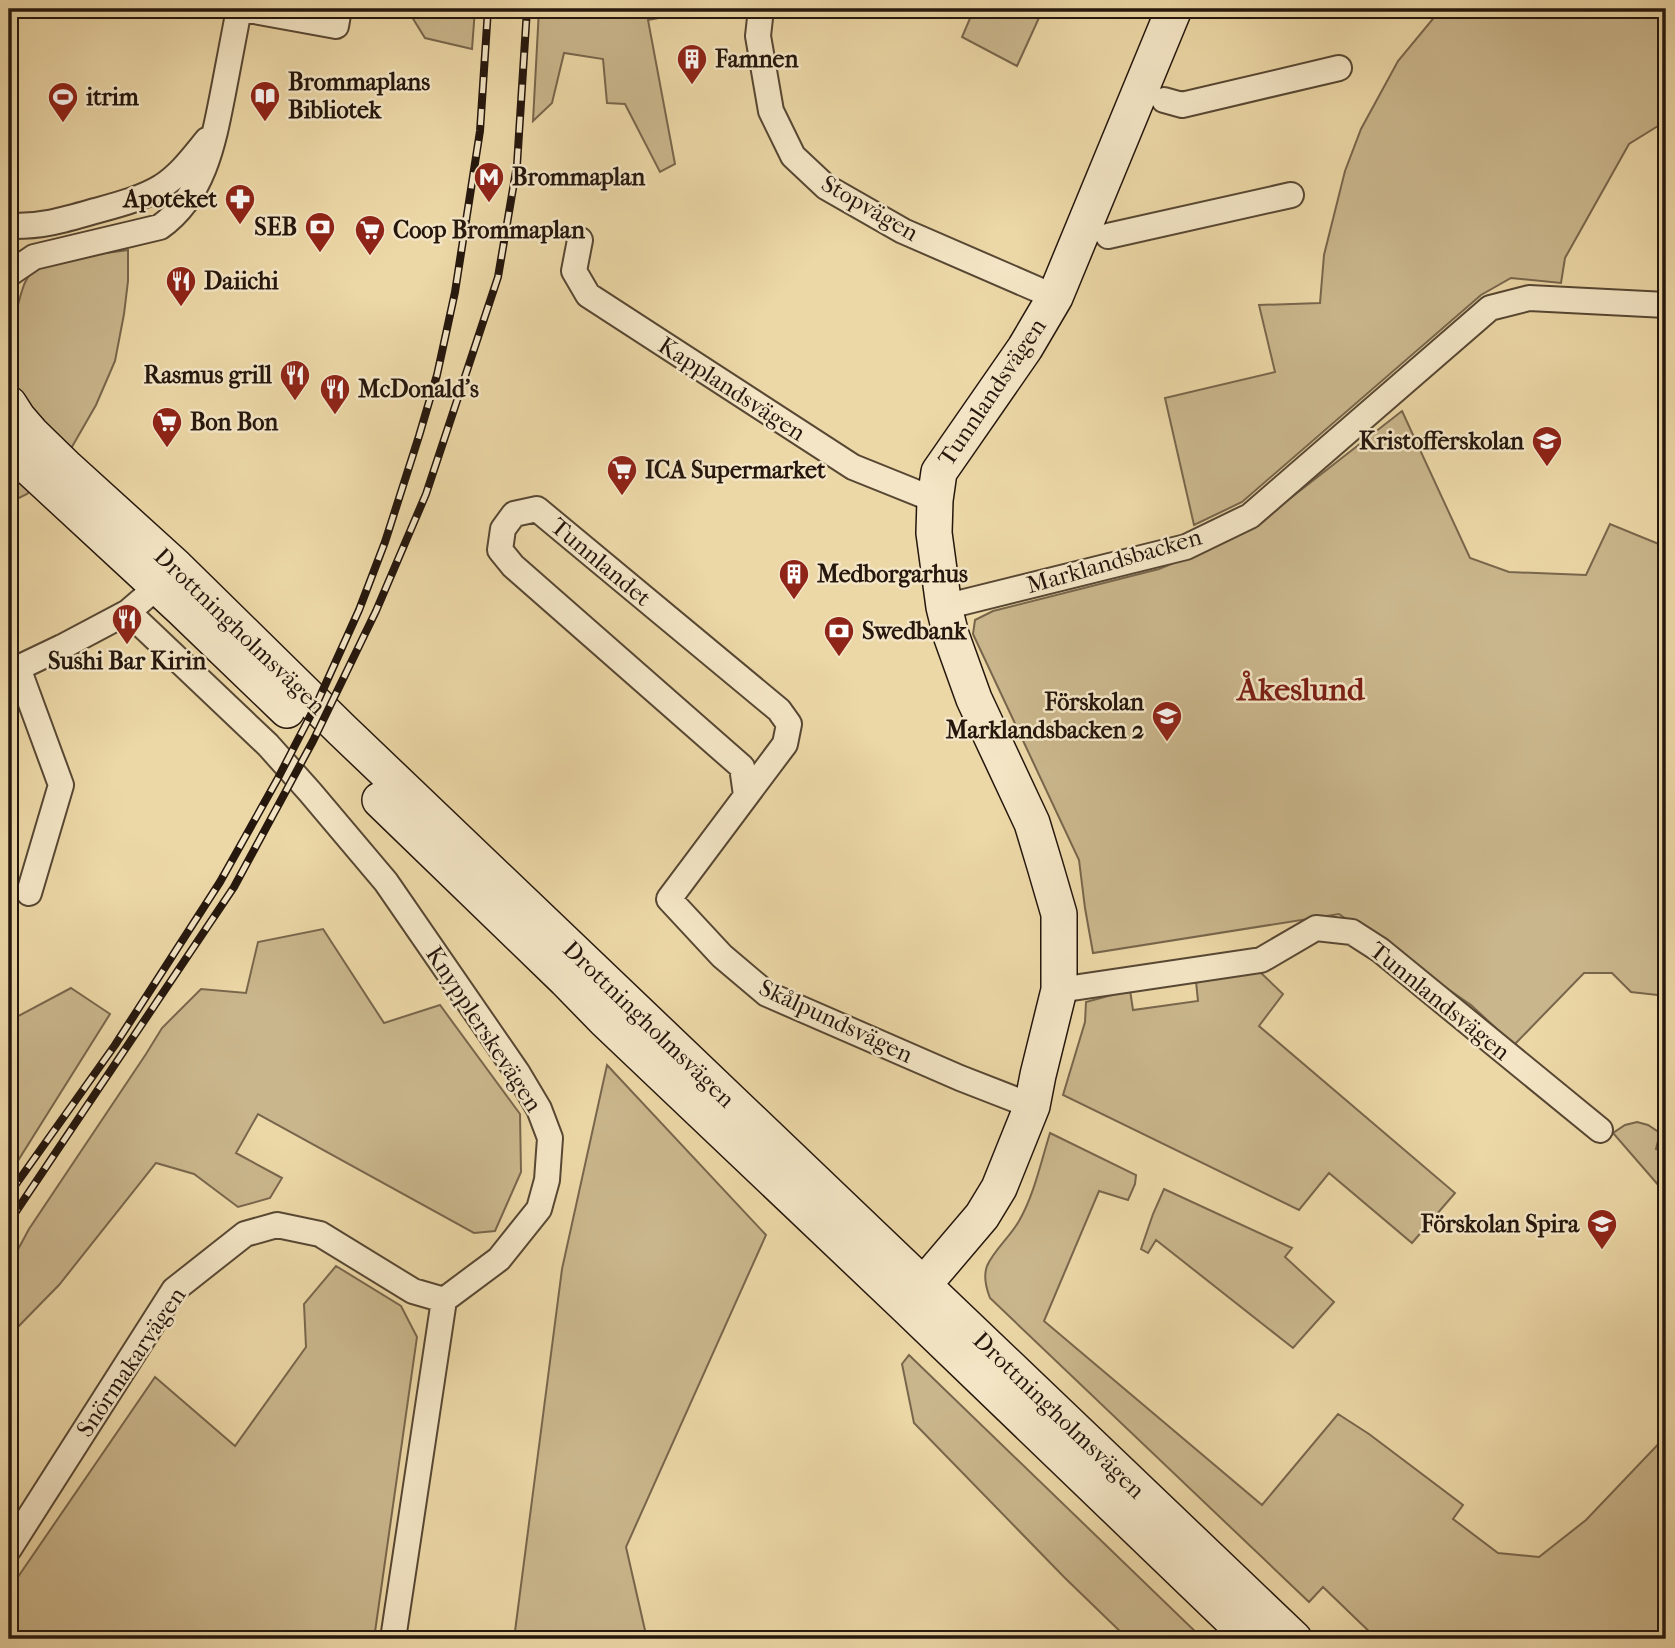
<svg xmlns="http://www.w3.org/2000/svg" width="1675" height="1648" font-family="'IM FELL French Canon',serif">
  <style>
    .green { fill: #cab68c; stroke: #78664c; stroke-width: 2 }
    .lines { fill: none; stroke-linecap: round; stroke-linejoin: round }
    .street-casing { stroke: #574733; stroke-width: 28 }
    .secondary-casing { stroke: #25170d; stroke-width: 38 }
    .street { stroke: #f3e5c5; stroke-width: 24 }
    .secondary { stroke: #f3e5c5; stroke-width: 35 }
    .rail-casing { stroke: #25170d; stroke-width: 8 }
    .rail { stroke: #f3e5c5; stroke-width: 5; stroke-dasharray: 16; stroke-linecap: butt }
    .labels { text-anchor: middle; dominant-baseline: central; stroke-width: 5; stroke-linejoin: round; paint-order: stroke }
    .poi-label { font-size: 24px; font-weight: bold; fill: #25170d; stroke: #f3e5c5; text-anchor: start }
    .street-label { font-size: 24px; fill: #25170d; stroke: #f3e5c5 }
    .district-label { font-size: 32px; font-weight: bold; fill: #7a1f14; stroke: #f3e5c5 }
  </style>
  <rect width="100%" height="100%" fill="#ecd7a6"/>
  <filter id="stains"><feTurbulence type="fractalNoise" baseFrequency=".00286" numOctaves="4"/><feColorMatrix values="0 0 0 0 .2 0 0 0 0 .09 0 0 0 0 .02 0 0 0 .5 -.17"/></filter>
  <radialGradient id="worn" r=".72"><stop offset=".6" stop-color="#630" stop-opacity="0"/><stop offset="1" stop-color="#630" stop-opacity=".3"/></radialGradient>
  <path class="green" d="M407,9H475L472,49L425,38Z
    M539,9H706L648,20L675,164L660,172L625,104L607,103L603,59L564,53L552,103L533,121Z
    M974,9H1043L1017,66L962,37Z
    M1439,9H1666V121L1629,144L1565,258L1561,283L1511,278L1481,295L1242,502L1194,525L1165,398L1275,372L1259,305L1320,303L1324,255L1345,171L1361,129L1398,61L1437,14Z
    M128,250V281L124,314L115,361L96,405L69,452C55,437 36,421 25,404C5,371 9,340 18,305C22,291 24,276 38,268C56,257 104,254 128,250Z
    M1402,411L1470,558L1509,572L1586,575L1610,524L1666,547V996L1631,992L1612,973H1584L1514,1045L1471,1005L1339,914L1093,953L1085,908L1079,860L973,634L975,620L993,611L1159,569L1193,555L1256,525Z
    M9,467L32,489L27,494L9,503Z
    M323,929L384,1023L440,1005L520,1114L521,1172L495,1231L474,1233L258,1114L236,1153L282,1178L270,1198L238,1207L194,1174L156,1163L59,1285L9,1336V1266L29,1229L146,1054L162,1028L201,989L246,993L258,942Z
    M1260,972L1283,994L1259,1026L1455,1193L1412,1243L1329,1173L1299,1210L1063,1095L1085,1022L1086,1002L1130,990L1133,1010L1198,1001L1196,981Z
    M71,988L110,1014L9,1175V1021Z
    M607,1065L766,1235L626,1547L647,1639H514L562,1269Z
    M1637,1122L1648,1125L1660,1133L1656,1149L1666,1152V1194L1613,1133L1625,1125Z
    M1050,1133L1136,1175L1135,1184L1128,1200L1099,1191L1044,1321L1262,1505L1338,1414L1369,1434L1463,1505L1453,1519L1498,1553L1539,1557L1586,1520L1666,1436V1639H1377L1323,1587L1309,1602L990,1298C986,1288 983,1277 987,1266C994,1250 1010,1237 1019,1221C1034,1195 1041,1162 1050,1133Z
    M1164,1189L1292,1248L1285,1257L1334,1302L1293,1348L1156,1240L1148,1253L1141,1249L1153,1214Z
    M336,1266L401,1306L417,1337L374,1639H9V1590L155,1377L235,1446L306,1347L304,1304Z
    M909,1355L1203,1639H1128L1065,1578L914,1423L902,1364Z"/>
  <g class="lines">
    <g class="street-casing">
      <path id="street" d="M243,9L336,26L339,9
        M761,9L758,36L771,111L793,156L826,187L903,231L1055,297
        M1164,100L1182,105L1339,68
        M9,226C41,227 64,220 95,211C117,205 141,199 161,187C180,175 193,157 207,140
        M1108,236L1291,195
        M580,240L574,271L588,295L853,467L935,500
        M9,274L34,257L160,227C205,195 214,139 224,88C229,62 234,35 239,9
        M944,607L1186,547L1250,516L1490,308L1529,298L1666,305
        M128,612L268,745L310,792L386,882L517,1072L539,1109L550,1138L547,1180L539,1209L499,1259L444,1300L393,1639
        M18,668L61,785L29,893
        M9,671L18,668L62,647L128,612L157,587
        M746,795L742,767L513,566L500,550L503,529L514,514L537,509L779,710L789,724L785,744L669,899L722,956L767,994L960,1078L1032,1106
        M1059,990L1261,960L1316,928L1352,932L1380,950L1600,1130
        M9,1549L174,1290L245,1234L277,1225L320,1234L413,1291L444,1300"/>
    </g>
    <g class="secondary-casing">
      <path id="secondary" d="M9,404L18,418L31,433L67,468L175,566L342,730L1294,1639
        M9,449L182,609L287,710
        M380,800L566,980L605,1020L906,1306L1252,1639
        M908,1303L982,1216L999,1188L1032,1106L1038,1075L1059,990V914L1045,866L1032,823L974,699L951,635L944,607L934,533L935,500L939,472L1025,348L1055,297L1174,9"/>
    </g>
    <use href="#street" class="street"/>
    <use href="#secondary" class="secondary"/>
    <g class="rail-casing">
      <path id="rail" d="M9,1194L115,1045L220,882L277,780L317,703L359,610L385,542L419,436L437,375L455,292L480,131L488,9
        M9,1222L234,887L313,741L376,611L426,494L498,277L517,165L527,9"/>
    </g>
    <use href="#rail" class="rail"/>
  </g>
  <defs>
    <g id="building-pin" transform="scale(1.575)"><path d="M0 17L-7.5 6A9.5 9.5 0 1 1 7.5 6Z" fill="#8f2418" stroke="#f3e5c5"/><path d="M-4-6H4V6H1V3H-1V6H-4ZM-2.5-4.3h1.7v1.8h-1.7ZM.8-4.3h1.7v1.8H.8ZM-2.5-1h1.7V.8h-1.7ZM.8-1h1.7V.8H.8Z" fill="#fff"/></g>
    <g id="library-pin" transform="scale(1.575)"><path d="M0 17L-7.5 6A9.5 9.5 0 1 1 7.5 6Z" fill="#8f2418" stroke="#f3e5c5"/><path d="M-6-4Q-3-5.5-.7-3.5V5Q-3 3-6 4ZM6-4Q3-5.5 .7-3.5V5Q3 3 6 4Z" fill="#fff"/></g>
    <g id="stadium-pin" transform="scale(1.575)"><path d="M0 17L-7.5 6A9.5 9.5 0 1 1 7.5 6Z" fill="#8f2418" stroke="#f3e5c5"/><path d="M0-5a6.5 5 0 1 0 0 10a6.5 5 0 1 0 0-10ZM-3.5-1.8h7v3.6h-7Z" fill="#fff"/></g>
    <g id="metro-pin" transform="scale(1.575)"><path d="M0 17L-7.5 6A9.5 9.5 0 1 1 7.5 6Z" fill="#8f2418" stroke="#f3e5c5"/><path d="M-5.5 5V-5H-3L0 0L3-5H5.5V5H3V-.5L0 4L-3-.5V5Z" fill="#fff"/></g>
    <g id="pharmacy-pin" transform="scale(1.575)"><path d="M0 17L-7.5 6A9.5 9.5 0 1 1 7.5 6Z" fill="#8f2418" stroke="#f3e5c5"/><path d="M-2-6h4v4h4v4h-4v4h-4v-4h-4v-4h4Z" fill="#fff"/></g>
    <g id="bank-pin" transform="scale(1.575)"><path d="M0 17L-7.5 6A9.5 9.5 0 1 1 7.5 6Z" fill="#8f2418" stroke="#f3e5c5"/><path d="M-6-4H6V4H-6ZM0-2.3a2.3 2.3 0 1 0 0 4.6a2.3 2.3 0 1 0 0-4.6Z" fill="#fff"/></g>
    <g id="supermarket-pin" transform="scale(1.575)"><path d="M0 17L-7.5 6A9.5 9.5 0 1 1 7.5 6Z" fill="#8f2418" stroke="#f3e5c5"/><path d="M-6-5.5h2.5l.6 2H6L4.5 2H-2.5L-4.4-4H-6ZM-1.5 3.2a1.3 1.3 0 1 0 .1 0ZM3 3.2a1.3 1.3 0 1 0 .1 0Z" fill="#fff"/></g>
    <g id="restaurant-pin" transform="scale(1.575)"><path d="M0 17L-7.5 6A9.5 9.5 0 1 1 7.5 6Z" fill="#8f2418" stroke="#f3e5c5"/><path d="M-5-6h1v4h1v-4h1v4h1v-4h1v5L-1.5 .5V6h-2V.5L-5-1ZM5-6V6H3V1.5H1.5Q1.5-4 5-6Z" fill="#fff"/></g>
    <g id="school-pin" transform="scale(1.575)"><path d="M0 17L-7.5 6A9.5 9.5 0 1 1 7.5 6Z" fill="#8f2418" stroke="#f3e5c5"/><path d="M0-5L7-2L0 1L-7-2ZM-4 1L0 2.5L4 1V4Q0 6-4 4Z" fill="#fff"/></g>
  </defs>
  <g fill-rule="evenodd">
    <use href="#building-pin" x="692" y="59"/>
    <use href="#library-pin" x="265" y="96"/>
    <use href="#stadium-pin" x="63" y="97"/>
    <use href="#metro-pin" x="489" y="177"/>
    <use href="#pharmacy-pin" x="240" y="199"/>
    <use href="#bank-pin" x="320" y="227"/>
    <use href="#supermarket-pin" x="370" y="230"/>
    <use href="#restaurant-pin" x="181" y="281"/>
    <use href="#restaurant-pin" x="295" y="375"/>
    <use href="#restaurant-pin" x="335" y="389"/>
    <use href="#supermarket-pin" x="167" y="422"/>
    <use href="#school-pin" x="1547" y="441"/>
    <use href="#supermarket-pin" x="622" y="470"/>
    <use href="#building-pin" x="794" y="574"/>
    <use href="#restaurant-pin" x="127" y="619"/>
    <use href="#bank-pin" x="839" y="631"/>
    <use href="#school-pin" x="1167" y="716"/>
    <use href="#school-pin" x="1602" y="1224"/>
  </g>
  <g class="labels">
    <g class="poi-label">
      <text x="715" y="59">Famnen</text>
      <text x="288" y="82">Brommaplans<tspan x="288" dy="28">Bibliotek</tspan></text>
      <text x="86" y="97">itrim</text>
      <text x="512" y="177">Brommaplan</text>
      <text x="217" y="199" text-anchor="end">Apoteket</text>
      <text x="297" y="227" text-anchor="end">SEB</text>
      <text x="393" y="230">Coop Brommaplan</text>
      <text x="204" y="281">Daiichi</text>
      <text x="272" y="375" text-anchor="end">Rasmus grill</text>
      <text x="358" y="389">McDonald's</text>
      <text x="190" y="422">Bon Bon</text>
      <text x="1524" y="441" text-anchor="end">Kristofferskolan</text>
      <text x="645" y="470">ICA Supermarket</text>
      <text x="817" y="574">Medborgarhus</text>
      <text x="862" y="631">Swedbank</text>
      <text x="127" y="661" text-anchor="middle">Sushi Bar Kirin</text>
      <text x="1144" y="702" text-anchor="end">Förskolan<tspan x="1144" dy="28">Marklandsbacken 2</tspan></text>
      <text x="1579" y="1224" text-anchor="end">Förskolan Spira</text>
    </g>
    <g class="street-label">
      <text transform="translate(870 208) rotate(30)">Stopvägen</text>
      <text transform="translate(732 389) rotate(33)">Kapplandsvägen</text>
      <text transform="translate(992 392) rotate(-56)">Tunnlandsvägen</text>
      <text transform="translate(1114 561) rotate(-16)">Marklandsbacken</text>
      <text transform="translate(601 562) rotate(40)">Tunnlandet</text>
      <text transform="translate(240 631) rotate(44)">Drottningholmsvägen</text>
      <text transform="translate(1440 1001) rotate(39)">Tunnlandsvägen</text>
      <text transform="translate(836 1021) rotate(25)">Skålpundsvägen</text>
      <text transform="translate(649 1024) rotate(44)">Drottningholmsvägen</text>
      <text transform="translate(484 1029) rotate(57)">Knypplerskevägen</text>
      <text transform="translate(131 1362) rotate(-56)">Snörmakarvägen</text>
      <text transform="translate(1059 1415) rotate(44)">Drottningholmsvägen</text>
    </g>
    <g class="district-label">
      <text x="1301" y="689">Åkeslund</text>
    </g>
  </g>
  <rect width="1675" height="1648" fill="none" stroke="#ecd7a6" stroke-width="35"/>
  <rect x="10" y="10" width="1654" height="1627" fill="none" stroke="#25170d" stroke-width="3.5"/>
  <rect x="18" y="18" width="1640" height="1613" fill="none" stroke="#25170d" stroke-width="2"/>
  <rect width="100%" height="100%" filter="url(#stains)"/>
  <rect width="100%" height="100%" fill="url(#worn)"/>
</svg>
